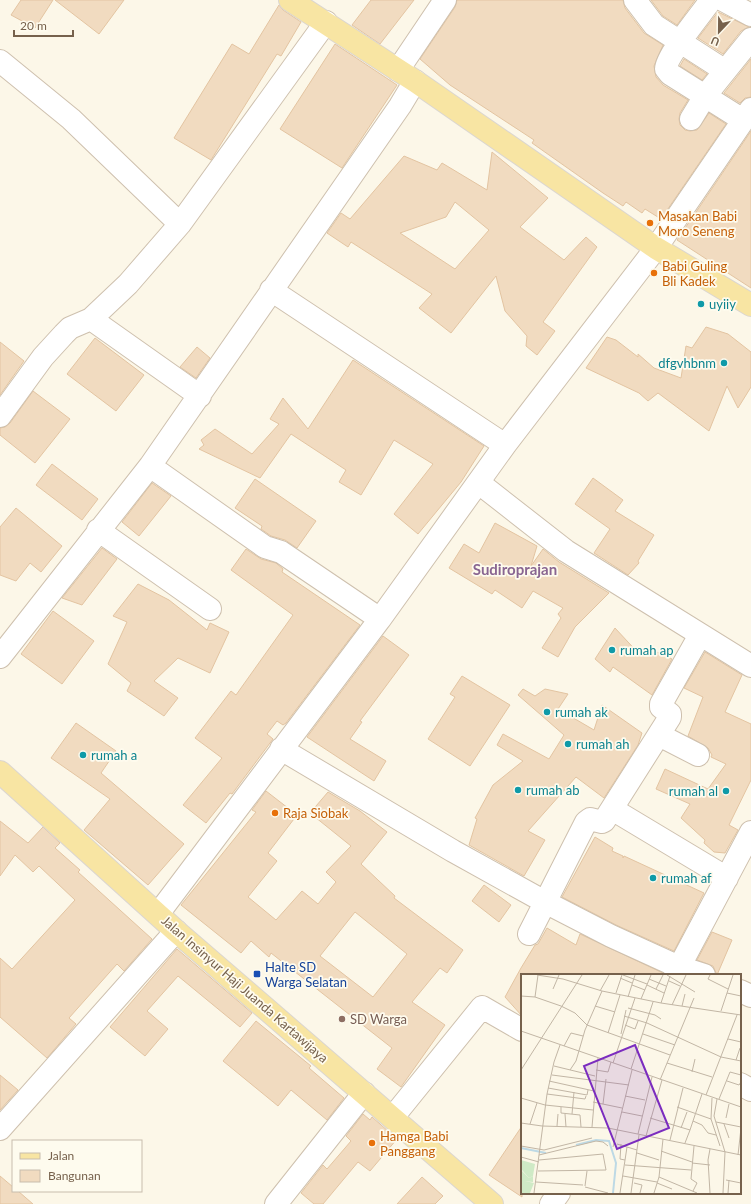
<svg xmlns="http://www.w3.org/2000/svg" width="751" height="1204" font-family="Lato,sans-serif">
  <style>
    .building { fill: #f1dbc0; stroke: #e3c4a1; fill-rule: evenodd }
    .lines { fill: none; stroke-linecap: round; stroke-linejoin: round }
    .minor-casing { stroke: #cec0ae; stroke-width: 24 }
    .major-casing { stroke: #dbd6d0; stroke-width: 24 }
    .minor { stroke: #fff; stroke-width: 22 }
    .major { stroke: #f8e5a3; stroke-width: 22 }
    .food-dot { fill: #e8710a; stroke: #fefbee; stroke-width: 1.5 }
    .culture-dot { fill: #0f9aa8; stroke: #fefbee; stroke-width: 1.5 }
    .transit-dot { fill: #1a4fb4; stroke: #fefbee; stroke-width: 1.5 }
    .education-dot { fill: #8d6e63; stroke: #fefbee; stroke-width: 1.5 }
    .labels { text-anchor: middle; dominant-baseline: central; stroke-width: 3.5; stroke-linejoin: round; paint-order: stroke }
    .food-label { font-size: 13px; fill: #c56008; stroke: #fefbee; text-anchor: start }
    .culture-label { font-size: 13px; fill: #0d838f; stroke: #fefbee; text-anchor: start }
    .transit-label { font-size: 13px; fill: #164399; stroke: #fefbee; text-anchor: start }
    .street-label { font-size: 13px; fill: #76614c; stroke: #fefbee }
    .education-label { font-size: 13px; fill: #785e54; stroke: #fefbee; text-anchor: start }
    .quarter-label { font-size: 15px; font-weight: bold; fill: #896591; stroke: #fefbee }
    .inset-river { fill: none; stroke: #bdd9e5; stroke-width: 2 }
    .inset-road { fill: none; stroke: #c2b6a5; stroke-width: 1 }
    .view { fill: #7b2cbf; fill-opacity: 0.15; stroke: #7b2cbf; stroke-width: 2 }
    .inset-edge { fill: none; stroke: #76614c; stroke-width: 2 }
  </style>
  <rect width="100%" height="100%" fill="#fcf7e8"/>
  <path class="building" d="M21,0H53L35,28L11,15Z
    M55,0H124L99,34Z
    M371,0H414L380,44L352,25Z
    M457,0H623L625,8L644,33L663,45L654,66L656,77L663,85L688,100L680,113L679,119L680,125L685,130L690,131L697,130L709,113L726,124L661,219L645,209L642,213L626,202L623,206L603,193L532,143L534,140L450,85L420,59L455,7Z
    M651,0H695L677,25L663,16Z
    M279,5L283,10L301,22L281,56L277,54L211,160L174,138L232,44L249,54Z
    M718,12L749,27L741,31L723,54L698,38Z
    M335,44L397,85L342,168L280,129Z
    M684,59L707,74L702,80L680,66Z
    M751,59V97L745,98L740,103L724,93Z
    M751,131V288L677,240Z
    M492,152L548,198L520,227L564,260L586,237L597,247L543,322L555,331L537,355L526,346L527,336L505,311L496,276L451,333L419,308L432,294L351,242L348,247L327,233L341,213L350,219L404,156L437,170L442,163L487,190ZM455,202L489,230L455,269L400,233L446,217Z
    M706,327L728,334L751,352V387L738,408L727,386L709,431L658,393L648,401L639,393L586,368L607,337L616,340L638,357V354L654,368L681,378L686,346L692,348Z
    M95,338L144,375L116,411L67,374Z
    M0,342L24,361L0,395Z
    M197,347L210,358L196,378L180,367Z
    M353,360L484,446L461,482L418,534L394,514L433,464L394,440L361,495L339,482L346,470L291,434L260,478L199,449L204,445L201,440L215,429L252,454L279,424L270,419L283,398L308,429Z
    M33,391L70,419L35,463L0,435V428L5,427L10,423Z
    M52,464L98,499L82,520L36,485Z
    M593,478L623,500L615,511L654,535L638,561L639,563L628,575L594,553L610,529L575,504Z
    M255,479L316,521L297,548L285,540L271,536L261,529L262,526L235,508Z
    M152,483L171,496L139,536L122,522Z
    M16,508L62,546L41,572L30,563L16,581L0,575V527Z
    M495,523L537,546L531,566L543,549L559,562L609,593L575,627L558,657L542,648L561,618L558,614L563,608L533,591L522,608L495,590L492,594L449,568L464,544L479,553Z
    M102,548L117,559L82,605L62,598Z
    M246,549L261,559L276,563L283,569L282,572L360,625L286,723L283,725L277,721L267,734L273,739L232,794L230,793L206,823L183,805L222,758L195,738L231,691L236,695L293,615L231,570Z
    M138,584L169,600L207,630L210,623L229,632L210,673L178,658L154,681L178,698L164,716L127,691L131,683L108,664L127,622L113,616Z
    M53,611L94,641L62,684L21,654Z
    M615,628L641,656L646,647L672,659L652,695L613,667L610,672L595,659Z
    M383,636L409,655L360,721L362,722L350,739L386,761L374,781L307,737Z
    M705,652L742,675L725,712L751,724V780L729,825L738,830L725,853L714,852L704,843L705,840L681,818L690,804L656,789L665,769L708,789L726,764L711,757L712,755L708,748L688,736L703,697L684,688Z
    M462,676L510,705L470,766L428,739L455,697L450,694Z
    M523,689L535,696L545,689L568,694L558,709L594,730L602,705L642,733L638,745L604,798L576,777L528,831L545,840L524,876L469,845L477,819L475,818L493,785L523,761L497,745L503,734L549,759L564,735L518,695Z
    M76,723L116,751L101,773L184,844L148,885L84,830L110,799L51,758Z
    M266,791L297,815L268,853L277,861L248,897L276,920L302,891L318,904L336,882L326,872L351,846L310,813L328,792L360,811L387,832L361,864L395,896L394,898L463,950L447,973L440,968L412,1002L445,1025L401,1087L377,1069L392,1048L271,953L269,957L251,941L241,953L181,905L256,812L252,810ZM355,912L407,954L373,997L320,956Z
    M0,821L28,843L43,827L60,843L55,848L80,870L78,872L152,939L124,971L117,964L69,1018L76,1024L47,1058L0,1017V958L12,969L75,900L39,866L33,872L15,855L0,876Z
    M595,837L613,848L612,851L623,856V858L624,856L704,893L674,951L616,925L562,897Z
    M484,885L511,905L499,922L472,901Z
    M547,928L576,945L580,934L663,973V975H522V1016L505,997L521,968L535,945L538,944Z
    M712,932L732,940L717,975L713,966L697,960Z
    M177,949L252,1013L240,1027L178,976L147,1011L168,1029L145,1056L110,1027Z
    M256,1021L311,1066L309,1068L344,1098L327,1120L291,1090L278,1106L223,1061Z
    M0,1075L18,1090L0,1110Z
    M363,1114L370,1120L372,1117L397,1139L370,1171L358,1162L323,1204H314L301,1193L323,1165L327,1169L351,1141L346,1136Z
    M522,1126V1197L489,1175Z
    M0,1176L13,1187V1191H18L33,1204H0Z
    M422,1177L443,1196L435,1204H397Z"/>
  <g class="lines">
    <g class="minor-casing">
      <path id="minor" d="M635,0L654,25L724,70
        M711,0C702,13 666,56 666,69L670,74L743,120
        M723,0L751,15
        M0,61L71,119L180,224
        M398,70L445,0
        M691,119L705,96L751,39
        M271,290L505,445
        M91,319L200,396
        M0,416L43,357L64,334L70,328L91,319L128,284L180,224L326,22
        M150,466L265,547L281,552L380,619
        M479,483L566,551L751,666
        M98,530L210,609
        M0,657L150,466L400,106L415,81
        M659,735L698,755
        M281,749L453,851L545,902L611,936L679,967L704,975
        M612,809L727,878
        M158,914L380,619L505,445L656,248L751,109
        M529,934L586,822L590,819L602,822L604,821L670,717V714L661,707V704L700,635
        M675,975L751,832
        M740,991L751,996
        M740,1084L751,1090
        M393,1117L482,1007L522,1030
        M0,1129L176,931
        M276,1204L364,1093
        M551,1204L559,1193"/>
    </g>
    <g class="major-casing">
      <path id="major" d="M290,0L415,81L656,248L751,305
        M0,772L176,931L492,1204"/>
    </g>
    <use href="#minor" class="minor"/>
    <use href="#major" class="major"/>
  </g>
  <g class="food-dot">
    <circle cx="650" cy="223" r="4"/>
    <circle cx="654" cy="273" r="4"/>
    <circle cx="275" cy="813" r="4"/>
    <circle cx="372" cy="1143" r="4"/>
  </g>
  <g class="culture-dot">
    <circle cx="701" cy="304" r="4"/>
    <circle cx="724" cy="363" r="4"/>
    <circle cx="612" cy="650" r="4"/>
    <circle cx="547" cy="712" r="4"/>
    <circle cx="568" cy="744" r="4"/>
    <circle cx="83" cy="755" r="4"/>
    <circle cx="518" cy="790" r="4"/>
    <circle cx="726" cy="791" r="4"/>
    <circle cx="653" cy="878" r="4"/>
  </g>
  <rect class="transit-dot" x="253" y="970" width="8" height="8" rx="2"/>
  <circle class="education-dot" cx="342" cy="1019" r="4"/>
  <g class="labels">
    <g class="food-label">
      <text x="658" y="216">Masakan Babi<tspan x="658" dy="15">Moro Seneng</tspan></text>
      <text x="662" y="266">Babi Guling<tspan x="662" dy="15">Bli Kadek</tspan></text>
      <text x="283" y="813">Raja Siobak</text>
      <text x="380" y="1136">Hamga Babi<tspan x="380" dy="15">Panggang</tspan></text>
    </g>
    <g class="culture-label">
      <text x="709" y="304">uyiiy</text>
      <text x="716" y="363" text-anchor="end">dfgvhbnm</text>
      <text x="620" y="650">rumah ap</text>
      <text x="555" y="712">rumah ak</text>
      <text x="576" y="744">rumah ah</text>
      <text x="91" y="755">rumah a</text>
      <text x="526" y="790">rumah ab</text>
      <text x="718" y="791" text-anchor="end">rumah al</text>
      <text x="661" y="878">rumah af</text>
    </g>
    <g class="transit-label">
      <text x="265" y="967">Halte SD<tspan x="265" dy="15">Warga Selatan</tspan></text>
    </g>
    <g class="street-label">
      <text transform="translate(245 989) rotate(41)">Jalan Insinyur Haji Juanda Kartawijaya</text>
    </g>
    <g class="education-label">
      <text x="350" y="1019">SD Warga</text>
    </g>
    <g class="quarter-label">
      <text x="515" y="569">Sudiroprajan</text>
    </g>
  </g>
  <g transform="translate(521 974)">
    <rect width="220" height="220" fill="#fcf7e8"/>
    <path d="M0,196L8,204L12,202V208L1,207Z" fill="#cfeac6"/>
    <path d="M0,186L14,190L12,202L8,204L1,196ZM0,206L13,209L9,219H0Z" fill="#cfeac6"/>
    <path class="inset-river" d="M55,171L75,166L88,167L95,189L92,219M0,174L25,179"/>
    <path class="inset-road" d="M16,1L42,5L81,17L140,29L220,41M102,1L126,10M146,1L174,18M189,1L187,5L207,15M99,4L111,9M128,5L145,12M148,7L159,12M111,11L124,16M126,11L143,19M32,15L38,1M135,15L142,1M79,17L88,1M95,19L101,1M206,19L220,22M0,22L14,23L40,32L54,39L66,51L149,81M14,23L17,1M107,23L114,1M120,25L130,1M140,29L149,2M151,31L165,1M74,32L94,38M161,32L164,20M107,34L134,41L140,45M200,37L212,1M103,42L126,49L200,83L220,87M104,51L114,55L117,47M0,57L220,133M87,59L99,21M100,60L105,36M122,60L154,71M207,65L220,68M43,72L50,59L62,62M215,86L219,74M92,89L114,24M146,89L191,103M33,92L74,102M110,95L132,28M0,96L61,1M49,96L55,87L64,56L81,17M75,96L87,98L90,88M171,98L174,85M31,101L108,111M139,106L173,24M28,107L73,117M206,107L218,111L220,108M27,114L66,121L67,116M26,120L64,125L65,122M185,121L216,41M104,122L124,126M0,124L24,131L72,136M196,125L193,142L204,178L202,219M198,125L209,98L220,101M72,128L101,134M82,130L85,105M40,133V139L59,141L60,153M156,133L190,145L191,124M101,138L121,142M44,140L45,153M51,140L53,118M129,144L169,156L181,120M205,144L208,130M190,145L199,172M172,147L181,151L187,159L195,161M195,148L220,153M0,149L21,152L87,154L220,181M9,150L16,129M203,150L208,164M36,152L37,140M71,153L77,84M160,154L166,138M117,160L131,103M125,162L141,106M149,166L162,114M164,169L169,156M96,170L116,176M100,170L99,185L104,186M0,172L23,176L71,164M92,173L111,96M189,175L187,186L189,219M140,177L171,188M116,179L138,186M18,181L75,167L82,168L87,172M217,181L220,154M0,183L18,188M171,189L189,191M104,191L170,196M17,197L85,196L82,180L18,186M102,202L136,208M138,203L176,219M205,206L220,209M15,208L62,211M113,209L121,211L119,219M136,209L151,215M64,212L66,197M64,213L87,219M172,217L176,209L170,205L173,172M13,219L26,120L33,88L39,71M99,219L106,173M110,219L118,161M133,219L138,203L142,165M207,219L208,206"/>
    <path class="view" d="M114,71L148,154L96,175L63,92Z"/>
    <rect width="220" height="220" class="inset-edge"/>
  </g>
  <rect x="12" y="1140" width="130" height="52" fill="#fefbee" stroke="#c8bdad"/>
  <rect x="20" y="1153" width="20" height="6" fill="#f8e5a3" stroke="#c8bdad"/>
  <text x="48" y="1160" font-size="12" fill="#76614c">Jalan</text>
  <rect x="20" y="1170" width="20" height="12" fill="#f1dbc0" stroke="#c8bdad"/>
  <text x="48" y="1180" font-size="12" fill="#76614c">Bangunan</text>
  <g transform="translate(719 32) rotate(202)" stroke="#fefbee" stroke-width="3" paint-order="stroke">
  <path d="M0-3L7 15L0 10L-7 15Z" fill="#76614c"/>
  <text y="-6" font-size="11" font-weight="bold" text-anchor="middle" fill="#76614c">U</text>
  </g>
  <path d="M14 30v6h59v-6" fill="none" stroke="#76614c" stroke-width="2"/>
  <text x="20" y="30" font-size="12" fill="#76614c" stroke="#fefbee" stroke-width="3" paint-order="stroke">20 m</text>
</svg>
